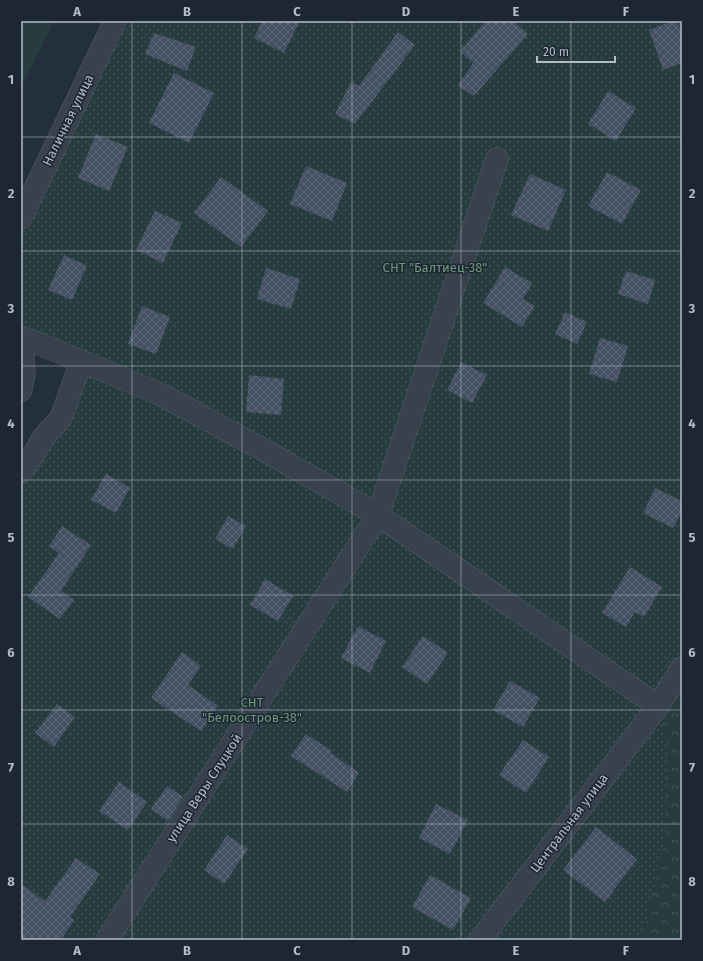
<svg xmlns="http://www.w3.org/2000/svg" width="703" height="961" font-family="'Fira Sans',sans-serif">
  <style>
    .grass { fill: #263c3f }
    .forest { fill: url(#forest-crowns) }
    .park { fill: url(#park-dots) }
    .building { fill: url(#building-cross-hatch) }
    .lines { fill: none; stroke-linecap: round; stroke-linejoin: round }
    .minor-casing { stroke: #565f6c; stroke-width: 23 }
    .minor { stroke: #38414e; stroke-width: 22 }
    .grid { fill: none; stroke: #b4bcc9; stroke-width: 1; stroke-opacity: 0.55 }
    .labels { text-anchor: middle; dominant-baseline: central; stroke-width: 3; stroke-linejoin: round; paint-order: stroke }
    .street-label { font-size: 13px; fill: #b4bcc9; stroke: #1d2633 }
    .park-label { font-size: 13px; fill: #6b9a76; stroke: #1d2633 }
    .neatline { fill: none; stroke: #b4bcc9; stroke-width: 1.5 }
    .grid-label { font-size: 13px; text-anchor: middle; font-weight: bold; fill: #b4bcc9 }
  </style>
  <defs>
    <pattern id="forest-crowns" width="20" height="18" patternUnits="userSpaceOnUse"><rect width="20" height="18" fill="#263c3f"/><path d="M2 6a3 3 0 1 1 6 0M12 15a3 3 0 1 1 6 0" fill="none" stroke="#435659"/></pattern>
    <pattern id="park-dots" width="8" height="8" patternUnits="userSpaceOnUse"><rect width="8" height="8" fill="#263c3f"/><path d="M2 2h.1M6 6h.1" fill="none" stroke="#435659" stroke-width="1.8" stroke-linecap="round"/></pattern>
    <pattern id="building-cross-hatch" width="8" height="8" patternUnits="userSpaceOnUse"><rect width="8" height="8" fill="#455162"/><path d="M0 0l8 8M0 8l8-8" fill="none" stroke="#5d6877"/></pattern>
  </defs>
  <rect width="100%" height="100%" fill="#242f3e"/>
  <path class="grass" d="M21,21H54L21,89Z"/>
  <path class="forest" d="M682,668V940H641L665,841L658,706Z"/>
  <path class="park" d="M115,21H682V668L658,706L668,747L665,841L641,940H21V472L82,362L21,337V218Z"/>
  <path class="building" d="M262,21H300L284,53L254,38Z
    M486,21H513L528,34L474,96L458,86L473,63L460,51Z
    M673,21H678L682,33V63L663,70L649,30Z
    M398,32L415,45L355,124L335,114L351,82L359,86Z
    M154,33L196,47L187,71L145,54Z
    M174,73L214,93L189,143L149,123Z
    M608,91L636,108L616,141L588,124Z
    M96,134L128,147L109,191L78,178Z
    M306,166L347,183L332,221L290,204Z
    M607,172L641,190L622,224L588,206Z
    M530,174L566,190L548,231L511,215Z
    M221,177L268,211L241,247L194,213Z
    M155,211L182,223L163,263L136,250Z
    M64,255L87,266L72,300L48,290Z
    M505,267L532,283L523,299L535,306L522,327L483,303Z
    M266,268L300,279L291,309L257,299Z
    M626,271L655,280L648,304L618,294Z
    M142,306L170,317L156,354L128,344Z
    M565,312L587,322L577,344L555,334Z
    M600,338L628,346L617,382L589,374Z
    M461,362L487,375L472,403L447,390Z
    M249,375L284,379L281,415L246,412Z
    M106,474L130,488L116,513L91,500Z
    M655,488L682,501V512L673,528L643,513Z
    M228,516L246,526L233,549L215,539Z
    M62,526L91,545L61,591L74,600L60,619L28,597L59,553L49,546Z
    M630,567L662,587L644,617L635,612L626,627L602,613Z
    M265,579L293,596L278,621L250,605Z
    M358,626L386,641L370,673L341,658Z
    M423,636L448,653L427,684L402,667Z
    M182,652L201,666L188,685L218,706L201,731L151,698Z
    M510,681L540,698L523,727L493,710Z
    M57,704L75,717L54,747L35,733Z
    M306,734L332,751L331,753L359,773L347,792L291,756Z
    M523,740L549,757L526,793L499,775Z
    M119,782L147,802L128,830L99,811Z
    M167,786L183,797L168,821L151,809Z
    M436,804L468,820L450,854L419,838Z
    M596,827L637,859L605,902L563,870Z
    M227,835L248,849L224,884L204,870Z
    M76,858L100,874L70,917L74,920L61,940H21V884L45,901Z
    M430,875L471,898L453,930L412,907Z"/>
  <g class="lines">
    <g class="minor-casing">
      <path id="minor" d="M21,218L115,21
        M21,337L40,344L160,394L255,445L378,515L658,706
        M21,390L24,374L23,354L26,339
        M21,472L34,454L43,438L61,418L78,370
        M107,940L378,515L497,159
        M480,940L658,706L682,668"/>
    </g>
    <use href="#minor" class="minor"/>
  </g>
  <path class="grid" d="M132,21V940M242,21V940M352,21V940M461,21V940M571,21V940M21,137H682M21,251H682M21,366H682M21,480H682M21,595H682M21,710H682M21,824H682"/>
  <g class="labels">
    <g class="street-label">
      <text transform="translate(68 120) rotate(-64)">Наличная улица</text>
      <text transform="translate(204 788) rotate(-57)">улица Веры Слуцкой</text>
      <text transform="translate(569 823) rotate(-53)">Центральная улица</text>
    </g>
    <g class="park-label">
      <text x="435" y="267">СНТ "Балтиец-38"</text>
      <text x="252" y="702">СНТ<tspan x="252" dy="15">"Белоостров-38"</tspan></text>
    </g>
  </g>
  <rect width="703" height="961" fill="none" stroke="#1d2633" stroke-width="44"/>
  <path d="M537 56v6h78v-6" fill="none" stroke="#b4bcc9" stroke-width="2"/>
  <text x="543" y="56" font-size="12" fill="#b4bcc9" stroke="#1d2633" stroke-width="3" paint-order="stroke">20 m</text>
  <rect x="22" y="22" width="659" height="917" class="neatline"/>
  <g class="grid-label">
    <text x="77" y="16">A</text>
    <text x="187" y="16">B</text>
    <text x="297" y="16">C</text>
    <text x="406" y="16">D</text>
    <text x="516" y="16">E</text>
    <text x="626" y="16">F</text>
    <text x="11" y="84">1</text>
    <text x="692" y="84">1</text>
    <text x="11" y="198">2</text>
    <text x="692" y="198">2</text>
    <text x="11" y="313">3</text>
    <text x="692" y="313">3</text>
    <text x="11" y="428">4</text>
    <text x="692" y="428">4</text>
    <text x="11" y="542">5</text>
    <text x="692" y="542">5</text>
    <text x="11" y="657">6</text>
    <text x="692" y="657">6</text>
    <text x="11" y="772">7</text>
    <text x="692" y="772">7</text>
    <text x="11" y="886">8</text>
    <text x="692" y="886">8</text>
    <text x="77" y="955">A</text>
    <text x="187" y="955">B</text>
    <text x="297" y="955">C</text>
    <text x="406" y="955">D</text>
    <text x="516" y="955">E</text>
    <text x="626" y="955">F</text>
  </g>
</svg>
